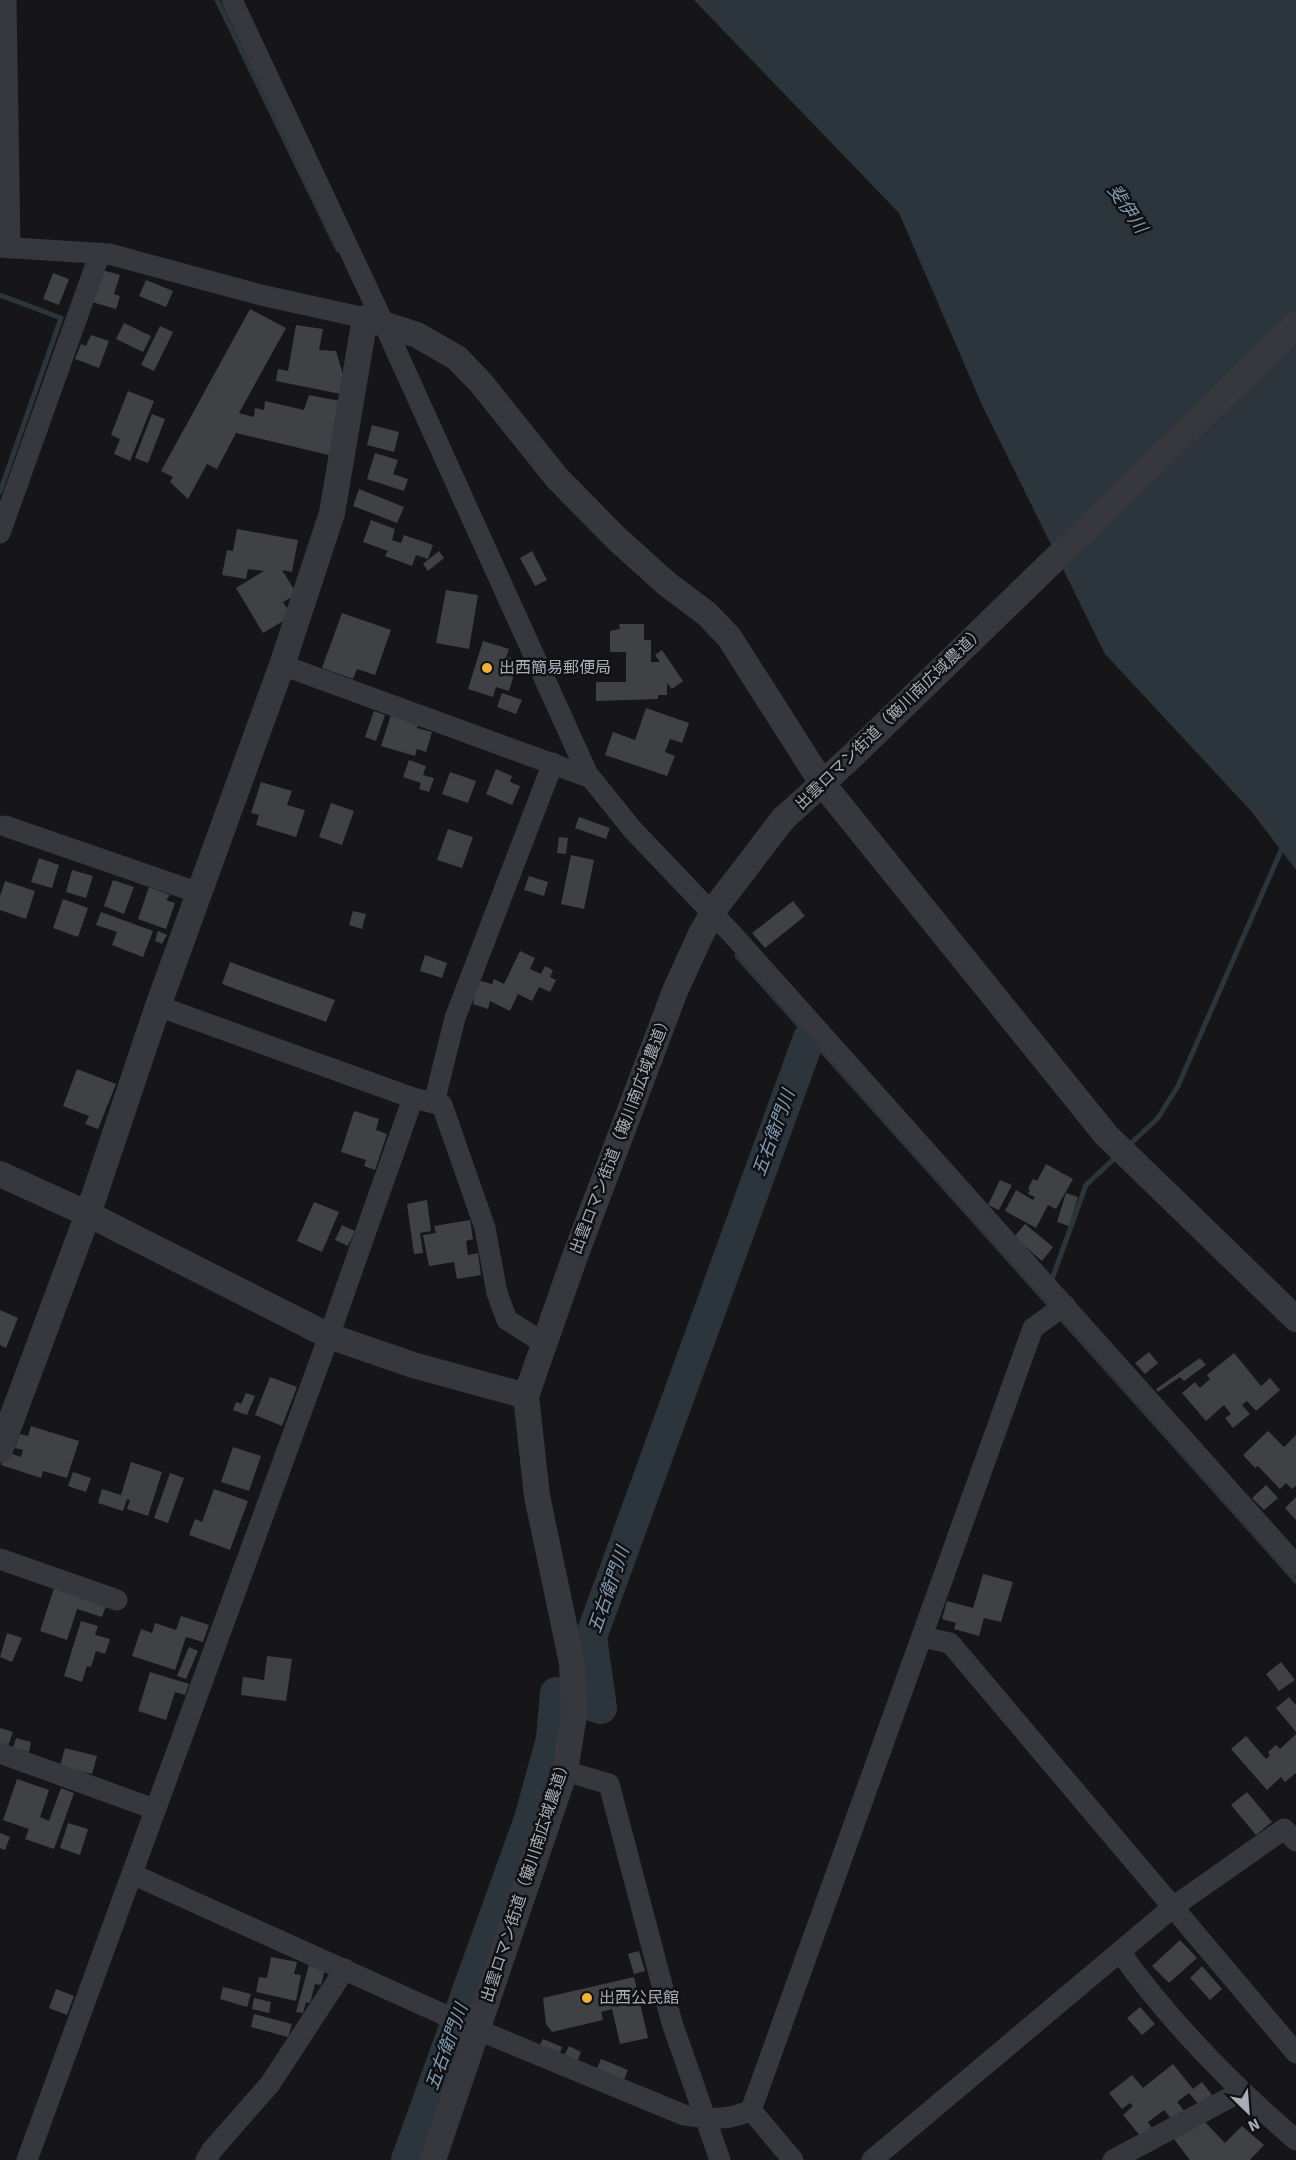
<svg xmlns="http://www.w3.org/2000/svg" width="1296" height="2160" font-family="'Source Sans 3','Noto Sans JP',sans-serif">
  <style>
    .water { fill: #2c353c }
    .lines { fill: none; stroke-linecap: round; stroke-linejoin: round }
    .stream { stroke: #2c353c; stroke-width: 5 }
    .river { stroke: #2c353c; stroke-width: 32 }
    .building { fill: #404145 }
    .minor { stroke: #37383d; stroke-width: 21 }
    .tertiary { stroke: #37383d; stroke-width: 26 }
    .tertiary-bridge { stroke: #37383d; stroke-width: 26 }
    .poi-dot { fill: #f2b134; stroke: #111113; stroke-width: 2 }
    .labels { text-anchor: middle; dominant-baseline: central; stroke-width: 5; stroke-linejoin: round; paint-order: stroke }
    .poi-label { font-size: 16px; fill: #a8adb8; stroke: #111113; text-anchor: start }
    .street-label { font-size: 16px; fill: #a8adb8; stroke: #111113 }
    .water-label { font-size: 18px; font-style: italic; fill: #7f9bb3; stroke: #111113 }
  </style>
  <rect width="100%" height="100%" fill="#161618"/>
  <path class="water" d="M694,0H1296V870L1251,811L1105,654L982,405L899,213Z"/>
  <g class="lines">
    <path class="stream" d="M217,0L338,250
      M0,295L61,318L0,492
      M737,956L1053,1309
      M1127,1147L1158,1118L1178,1086L1283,846
      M1051,1282L1086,1185L1118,1155
      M1059,1316L1296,1581"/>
    <path class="river" d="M407,2160L530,1819L552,1739L556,1693L601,1708L591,1637L809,1038"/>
  </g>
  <path class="building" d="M102,270L120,275L114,294L120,296L116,309L92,302Z
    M53,273L69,279L59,305L43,299Z
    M146,280L173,291L166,307L139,296Z
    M250,309L286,328L239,413L254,417L255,408L264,410L265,401L304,410L309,395L340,401L333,456L236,433L217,469L207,464L188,499L170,482L173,477L161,471Z
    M124,323L151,336L143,352L116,339Z
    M296,325L323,329L319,350L336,351L344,378L341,394L276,381L278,369L288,371Z
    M160,326L173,332L154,371L141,365Z
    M91,335L109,341L99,368L75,359L81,344L86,346Z
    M128,391L154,401L130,461L114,454L120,439L111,435Z
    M152,414L165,419L148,463L135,458Z
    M372,425L399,432L394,452L367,445Z
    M375,453L398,460L393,474L408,479L404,491L367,479Z
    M359,489L404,507L397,523L353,506Z
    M371,520L395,529L392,540L401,543L404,535L433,545L428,559L416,555L412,566L385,556L388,551L363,542Z
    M237,529L298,540L292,572L282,570L297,594L283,602L292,616L263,633L236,588L264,571L248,569L246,579L222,575L227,550L233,551Z
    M439,551L444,558L428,571L423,564Z
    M532,551L547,580L535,586L520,558Z
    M446,590L478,595L469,649L436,643Z
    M342,613L391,630L375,675L357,669L353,679L322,668Z
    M619,624H644V640H651V662H660L655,655L662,650L683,681L672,689L667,683V695H658V699L596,701V682H626V652H610V631L620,629Z
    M483,641L509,649L506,657L511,658L508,668L515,671L509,691L496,687L493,697L468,689Z
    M502,693L522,700L516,714L497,707Z
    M646,708L689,723L682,743L670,739L665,752L675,756L667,776L605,755L613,732L635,740Z
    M374,711L385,715L376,741L365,737Z
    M391,715L418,723L417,728L432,732L426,752L417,749L415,756L381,746Z
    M409,760L426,766L423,775L434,778L429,792L419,789L421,783L403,777Z
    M496,769L512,776L510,782L520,786L512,805L486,794Z
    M450,772L476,781L468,803L442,794Z
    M261,782L292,791L287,805L305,810L296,837L256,825L259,815L251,813Z
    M331,803L354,811L342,845L319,837Z
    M579,817L610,828L606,839L575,828Z
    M448,829L473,837L462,868L437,860Z
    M559,837L568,838L566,854L557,853Z
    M571,855L594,860L584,909L561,904Z
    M39,858L59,865L52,888L31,882Z
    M72,870L93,876L86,898L66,892Z
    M529,876L548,882L544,896L524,890Z
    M113,880L134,887L124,914L104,906Z
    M5,881L35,891L26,919L0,910V896Z
    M149,887L170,895L166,900L175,903L166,929L138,919Z
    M63,899L88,908L78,937L53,928Z
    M793,901L805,916L765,948L752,933Z
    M353,911L366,914L362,929L349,925Z
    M101,912L153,931L143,957L112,945L117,932L96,925Z
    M158,931L167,935L162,944L155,941Z
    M520,951L535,958L530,969L541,974L545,966L553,970L550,977L556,980L550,992L539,987L532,1001L518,994L510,1011L490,1001L488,1009L473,1004L477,980L492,984L494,979L504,984Z
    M425,955L447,963L442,978L420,971Z
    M230,962L335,1000L326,1022L222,984Z
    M77,1069L116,1084L98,1129L85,1124L89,1116L63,1106Z
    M354,1111L379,1119L376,1130L387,1134L375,1170L364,1166L366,1160L341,1152Z
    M1046,1164L1073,1179L1056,1209L1048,1205L1036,1228L1005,1211L1016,1190L1033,1200L1035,1197L1028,1194L1030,1190L1028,1189L1033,1179L1037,1181Z
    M1000,1180L1012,1185L999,1210L988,1205Z
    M1066,1193L1078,1197L1069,1226L1057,1222Z
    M427,1200L431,1231L420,1233L423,1253L414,1254L407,1204Z
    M314,1202L339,1212L322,1252L297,1241Z
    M470,1220L473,1239L466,1241L468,1255L478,1253L481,1275L457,1279L454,1262L429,1266L423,1235L436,1233L434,1226Z
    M1025,1224L1053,1247L1042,1261L1014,1237Z
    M342,1225L355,1231L348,1246L335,1240Z
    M0,1310L18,1318L6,1348L0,1345Z
    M1149,1352L1158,1363L1145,1374L1135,1363Z
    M1234,1353L1261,1386L1270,1378L1280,1390L1256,1411L1247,1401L1242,1405L1250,1414L1233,1428L1225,1418L1231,1414L1224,1405L1206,1421L1182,1393L1195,1382L1200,1388L1210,1379L1207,1375Z
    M1200,1358L1206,1365L1184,1381L1180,1377L1158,1392L1156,1389Z
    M270,1377L297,1387L282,1426L255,1415Z
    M246,1393L255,1396L247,1415L233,1410L236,1402L241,1404Z
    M31,1426L79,1441L67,1478L43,1471L41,1478L1,1465L6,1452L21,1457L23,1450L15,1448L20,1434L28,1436Z
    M1268,1431L1284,1447L1296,1435V1486L1292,1489L1286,1483L1280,1489L1258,1466L1255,1468L1243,1455Z
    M233,1447L261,1456L249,1491L221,1482Z
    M131,1462L162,1472L148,1516L127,1509L130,1500L127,1499L123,1511L98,1503L102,1489L121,1495Z
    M73,1472L91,1478L86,1492L68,1486Z
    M170,1473L184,1478L168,1523L154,1518Z
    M1266,1485L1278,1498L1264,1510L1252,1498Z
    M214,1489L248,1501L230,1550L189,1535L195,1519L202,1522Z
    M1296,1497V1520L1285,1508Z
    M983,1574L1013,1582L1001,1622L984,1618L979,1636L954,1629L956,1623L942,1619L947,1601L973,1608Z
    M54,1588L106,1606L102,1617L77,1609L67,1640L40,1631Z
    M181,1616L209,1625L203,1642L186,1637L175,1670L132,1656L141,1629L152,1633L155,1623L176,1630Z
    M81,1621L98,1626L95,1635L110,1639L105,1654L96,1651L91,1667L87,1666L82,1682L64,1676Z
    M7,1633L22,1638L12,1662L0,1657Z
    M189,1647L198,1651L186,1679L177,1676Z
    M267,1656L292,1659L286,1701L241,1695L243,1677L264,1680Z
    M1281,1662L1295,1680L1279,1691L1266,1674Z
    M150,1672L189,1684L185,1695L175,1692L166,1720L138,1711Z
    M1289,1697L1296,1705V1732L1276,1708Z
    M0,1728L13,1732L7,1749L0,1747Z
    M1296,1734V1773L1285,1782L1281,1777L1267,1790L1231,1749L1246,1736L1266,1759L1270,1755L1268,1752L1276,1745L1280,1749Z
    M16,1738L31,1742L29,1752L13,1748Z
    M65,1748L97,1756L92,1774L60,1766Z
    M17,1779L49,1790L40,1817L49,1821L61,1788L74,1793L54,1849L25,1839L29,1829L3,1820Z
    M1247,1792L1272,1822L1256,1835L1231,1805Z
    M68,1823L88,1829L80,1855L60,1848Z
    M0,1833L10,1837L5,1850L0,1848Z
    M1180,1940L1197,1958L1169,1983L1152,1966Z
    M639,1951L645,1971L634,1974L628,1954Z
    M271,1957L297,1962L294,1974L301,1975L296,2001L256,1992L259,1977L267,1978Z
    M310,1961L326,1965L321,1985L315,1984L310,2003L306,2002L303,2013L296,2012Z
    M1202,1966L1222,1989L1210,2000L1190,1978Z
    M634,1977L648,2038L620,2044L612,2009L601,2012L603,2020L552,2032L546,2024L543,1998Z
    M223,1987L251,1994L247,2007L220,1999Z
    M56,1989L74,1996L67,2015L49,2008Z
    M254,1998L271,2002L269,2013L252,2009Z
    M1140,2007L1155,2024L1142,2035L1127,2018Z
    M254,2014L292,2024L288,2037L251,2027Z
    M543,2039L562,2047L559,2055L539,2047Z
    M569,2046L581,2052L577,2062L564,2056Z
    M601,2059L628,2070L623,2082L596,2071Z
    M1173,2064L1193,2089L1202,2082L1212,2095L1199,2105L1189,2093L1177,2102L1185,2112L1173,2121L1164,2110L1148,2122L1152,2128L1141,2137L1123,2115L1133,2106L1130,2103L1122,2109L1109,2093L1132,2075L1143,2088Z
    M1205,2122L1225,2143L1242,2126L1264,2145L1250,2160H1190L1173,2138Z"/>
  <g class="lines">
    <path class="minor" d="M6,0L10,248
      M232,0L384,324L589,777
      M0,247L109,254L261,295L365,318
      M0,533L100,253
      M282,665L591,778L632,829L733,935L1296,1565
      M5,826L199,893
      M158,1006L413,1098L442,1105L485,1228L497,1293L507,1320L544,1343
      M434,1103L455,1018L553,763
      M0,1559L117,1600
      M922,1637L950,1643L1296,2053
      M0,1753L154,1809
      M565,1771L609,1784L672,2023L720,2160
      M132,1874L478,2030L684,2115C709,2119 729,2121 751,2110
      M1120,1952C1170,2022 1231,2084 1296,2140
      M27,2160L329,1336L413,1098
      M206,2160L212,2150L270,2084L345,1969
      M793,2160L751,2110L1033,1328L1065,1305
      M872,2160L1173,1907L1284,1829L1296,1841
      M1113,2160L1240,2092"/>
    <path class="tertiary" d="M783,819L849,759L1296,325
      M0,1174L88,1214L329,1336L413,1365L526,1396
      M0,1450L88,1214L158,1006L282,665L332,513L365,318L417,335L457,358L481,383L557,478L617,539L667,584L707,614L729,637L822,783L1106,1135L1296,1319
      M433,2160L565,1771L574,1715L572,1663L537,1496L526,1396L574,1259L675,991L701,934"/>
    <path class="tertiary-bridge" d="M701,934L718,904L783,819"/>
  </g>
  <g class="poi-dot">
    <circle cx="487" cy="668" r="6"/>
    <circle cx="587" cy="1998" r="6"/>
  </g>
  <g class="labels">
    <g class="poi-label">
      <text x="499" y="668">出西簡易郵便局</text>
      <text x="599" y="1998">出西公民館</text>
    </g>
    <g class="street-label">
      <text transform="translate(890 718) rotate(-44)">出雲ロマン街道（簸川南広域農道）</text>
      <text transform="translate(621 1134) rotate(-69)">出雲ロマン街道（簸川南広域農道）</text>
      <text transform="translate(526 1880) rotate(-72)">出雲ロマン街道（簸川南広域農道）</text>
    </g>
    <g class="water-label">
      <text transform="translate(1127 209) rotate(56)">斐伊川</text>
      <text transform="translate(774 1133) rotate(-70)">五右衛門川</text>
      <text transform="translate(609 1590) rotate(-71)">五右衛門川</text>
      <text transform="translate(447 2047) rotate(-70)">五右衛門川</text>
    </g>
  </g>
  <g transform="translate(1248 2112) rotate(155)" stroke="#111113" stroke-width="4.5" paint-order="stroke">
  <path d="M0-4.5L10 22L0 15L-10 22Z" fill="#a8adb8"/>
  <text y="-9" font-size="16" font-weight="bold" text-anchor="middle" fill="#a8adb8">N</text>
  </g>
</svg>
